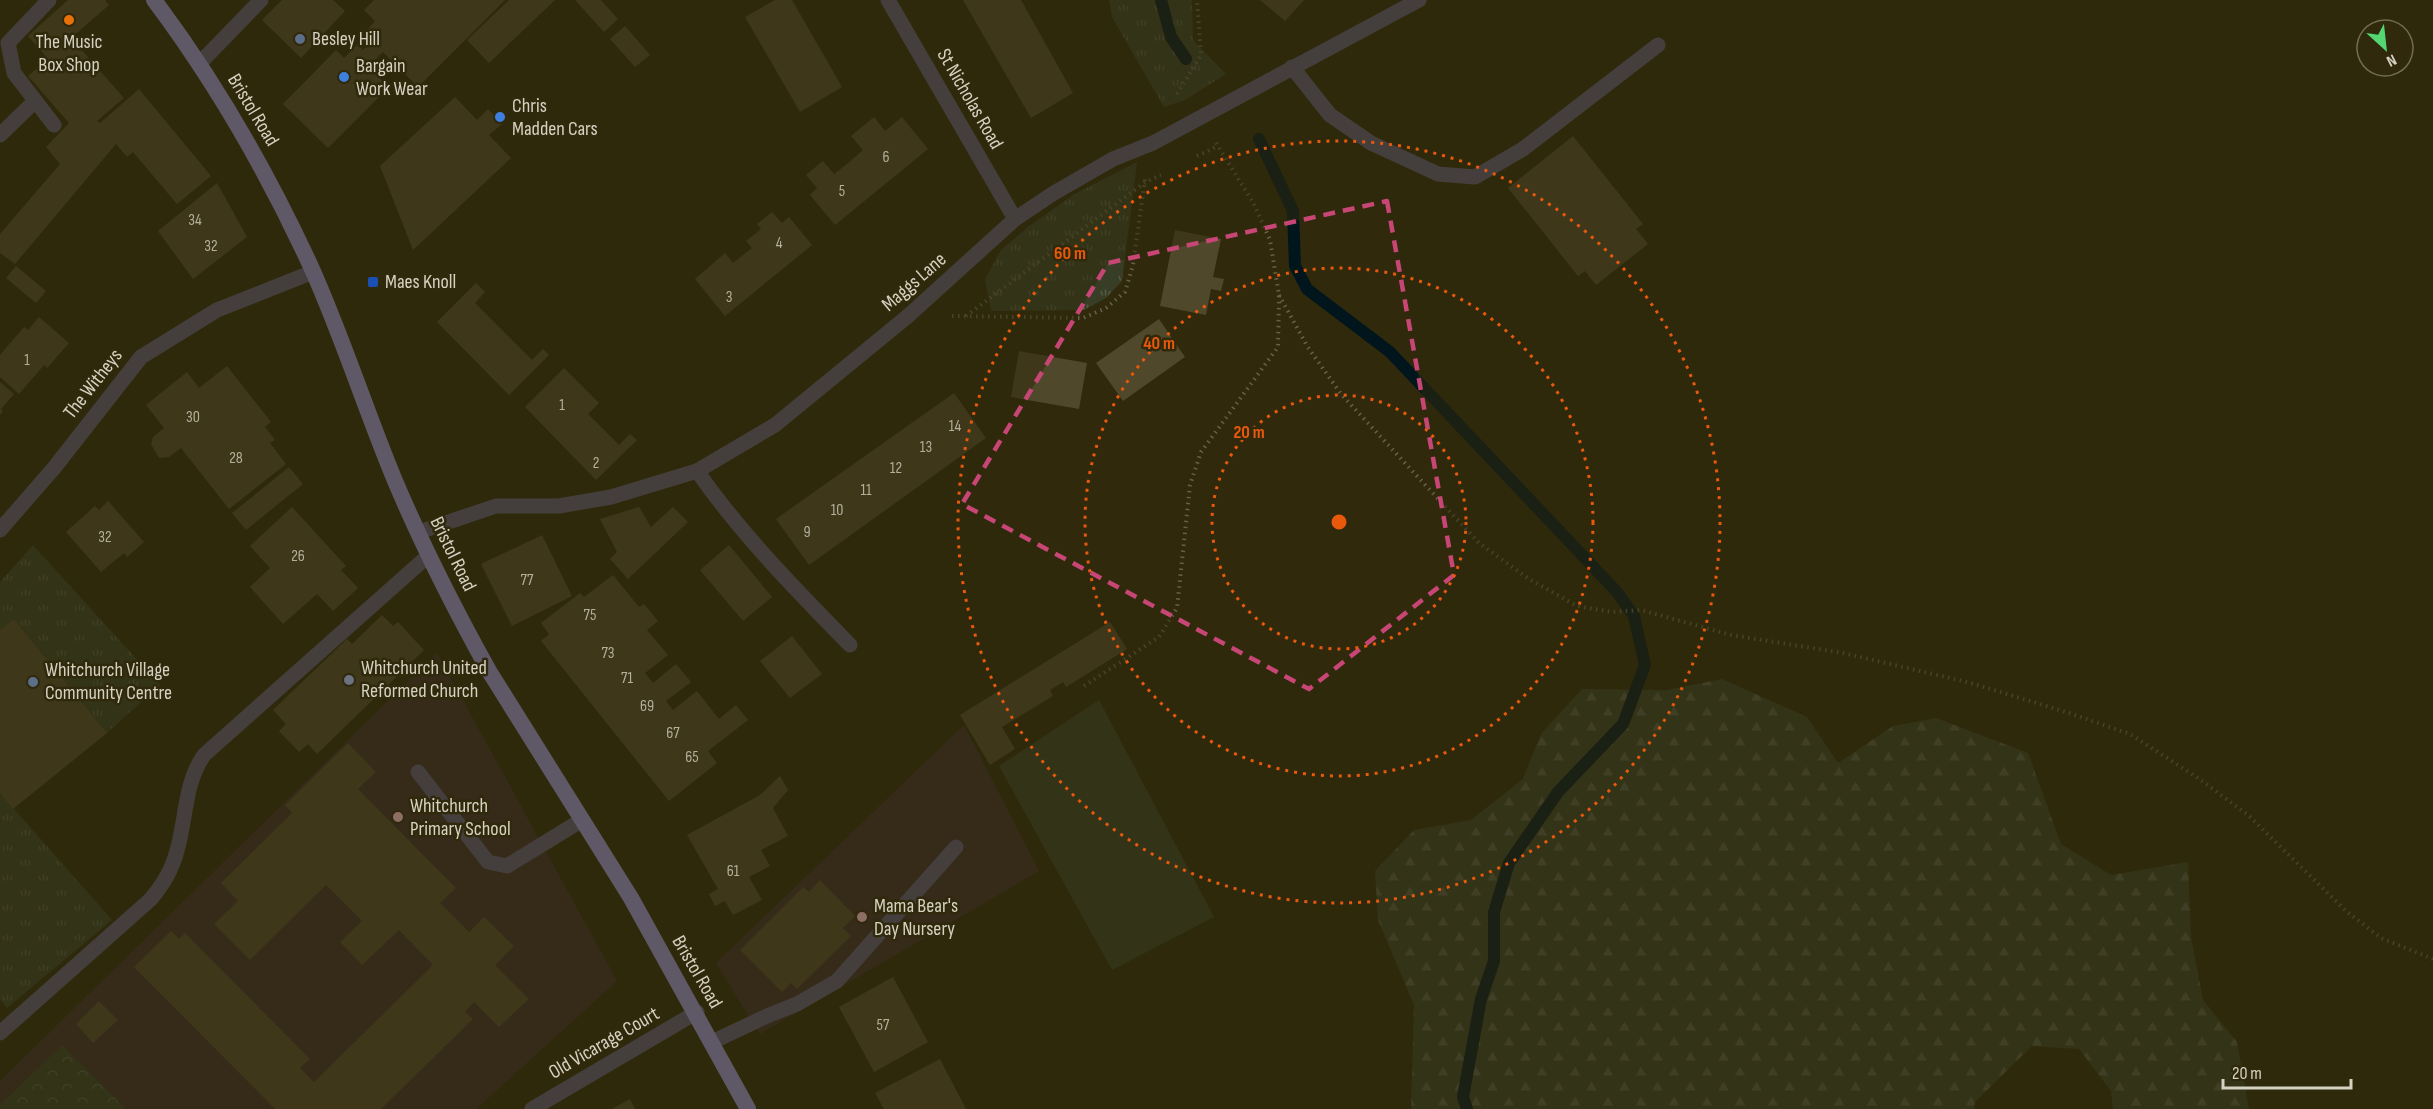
<svg xmlns="http://www.w3.org/2000/svg" width="2433" height="1109" font-family="'Sofia Sans Condensed',sans-serif">
  <style>
    .education { fill: #3f2b29 }
    .grass { fill: url(#grass-tufts) }
    .forest { fill: url(#forest-firs) }
    .park { fill: url(#park-crowns) }
    .pitch { fill: #383e26 }
    .lines { fill: none; stroke-linecap: round; stroke-linejoin: round }
    .stream { stroke: #00151c; stroke-width: 12 }
    .building { fill: #50482b }
    .path { stroke: #676149; stroke-width: 4; stroke-dasharray: 1.5 4.5; stroke-linecap: butt }
    .service { stroke: #5d5a78; stroke-width: 15 }
    .minor { stroke: #5d5a78; stroke-width: 15 }
    .trunk { stroke: #9a93d6; stroke-width: 16 }
    .marked { fill: none; stroke: #c74675; stroke-width: 4.5; stroke-dasharray: 12 8; stroke-linejoin: round }
    .ring { fill: none; stroke: #e8590c; stroke-width: 3; stroke-dasharray: 3 6 }
    .food-dot { fill: #e8710a; stroke: #30290c; stroke-width: 2 }
    .service-dot { fill: #5c6f8a; stroke: #30290c; stroke-width: 2 }
    .shop-dot { fill: #3f7fe0; stroke: #30290c; stroke-width: 2 }
    .transit-dot { fill: #1a4fb4; stroke: #30290c; stroke-width: 2 }
    .worship-dot { fill: #6b7280; stroke: #30290c; stroke-width: 2 }
    .education-dot { fill: #8d6e63; stroke: #30290c; stroke-width: 2 }
    .labels { text-anchor: middle; dominant-baseline: central; stroke-width: 5; stroke-linejoin: round; paint-order: stroke }
    .number-label { font-size: 16px; fill: #b4b09c }
    .poi-label { font-size: 20px; fill: #d6d2c2; stroke: #30290c; text-anchor: start }
    .street-label { font-size: 20px; fill: #d6d2c2; stroke: #30290c }
    .centre { fill: #e8590c; stroke: #30290c; stroke-width: 3 }
    .ring-label { font-size: 18px; text-anchor: middle; font-weight: bold; fill: #e8590c; stroke: #30290c; stroke-width: 5; stroke-linejoin: round; paint-order: stroke }
  </style>
  <defs>
    <pattern id="grass-tufts" width="24" height="20" patternUnits="userSpaceOnUse" patternTransform="scale(1.5)"><rect width="24" height="20" fill="#383e26"/><path d="M3 7l-1-3M5 7V3M7 7l1-3M15 17l-1-3M17 17v-4M19 17l1-3" fill="none" stroke="#545944"/></pattern>
    <pattern id="forest-firs" width="22" height="20" patternUnits="userSpaceOnUse" patternTransform="scale(1.5)"><rect width="22" height="20" fill="#383e26"/><path d="M5 1l3.5 6h-7zM16 11l3.5 6h-7z" fill="#545944"/></pattern>
    <pattern id="park-crowns" width="20" height="18" patternUnits="userSpaceOnUse" patternTransform="scale(1.5)"><rect width="20" height="18" fill="#383e26"/><path d="M2 6a3 3 0 1 1 6 0M12 15a3 3 0 1 1 6 0" fill="none" stroke="#545944"/></pattern>
  </defs>
  <rect width="100%" height="100%" fill="#30290c"/>
  <path class="education" d="M437,653L617,981L476,1109H0V1081Z
    M964,725L1039,871L760,1034L716,963Z"/>
  <path class="grass" d="M1109,0H1192L1193,40L1226,74L1185,100L1164,107L1112,17Z
    M1137,162L1122,281L1106,298L1084,310L991,311L985,279L1001,250L1028,227L1073,195Z
    M33,545L160,685L107,733L14,619L0,630V582Z
    M0,793L112,920L7,1008L0,1000Z"/>
  <path class="forest" d="M1722,679L1807,717L1838,763L1893,726L1936,718L2028,753L2061,844L2111,875L2188,862L2191,937L2203,1000L2237,1042L2249,1109H2113L2111,1091L2079,1049L2032,1046L1975,1102L1974,1109H1411L1414,1005L1378,920L1375,871L1414,830L1471,820L1523,779L1541,734L1582,689L1667,690Z"/>
  <path class="park" d="M62,1045L126,1109H0V1105Z"/>
  <path class="pitch" d="M1099,700L1214,917L1112,970L999,766Z"/>
  <g class="lines">
    <path class="stream" d="M1161,0L1171,37L1186,59
      M1259,139L1293,211L1295,266L1307,289L1390,352L1617,592L1634,616L1645,665L1623,724L1558,792L1509,863L1494,912V961L1481,999L1463,1097L1467,1109"/>
  </g>
  <path class="building" d="M68,0H105L109,5L71,38L124,98L97,121L100,123L139,89L211,176L177,204L133,152L127,157L116,144L15,264L0,253V234L60,164L46,147L69,123L28,76L48,59L28,36Z
    M282,0H333L345,11L301,58L262,20Z
    M374,0H505L418,87L383,52L368,67L389,87L328,148L283,104L336,50L344,58L358,44L363,50L373,39L366,31L375,21L364,10Z
    M509,0H555L489,63L467,40Z
    M575,0H601L618,19L604,32Z
    M775,0H792L842,87L800,112L745,17Z
    M963,0H1021L1073,93L1031,118Z
    M1260,0H1304L1285,21Z
    M625,26L650,55L635,67L610,39Z
    M455,97L477,120L488,109L502,124L489,135L511,158L413,250L380,166Z
    M874,117L885,131L902,117L928,149L835,225L810,195L817,188L806,175L823,161L834,174L847,164L863,150L851,136Z
    M1573,136L1643,224L1636,229L1648,244L1596,285L1585,271L1578,276L1508,188Z
    M217,183L247,237L193,279L158,231Z
    M772,212L782,223L789,217L812,245L725,316L695,279L725,253L733,263L752,248L746,241L761,229L757,224Z
    M1175,230L1221,239L1213,277L1224,279L1221,291L1211,289L1206,315L1160,306Z
    M16,266L46,291L36,303L6,278Z
    M476,283L485,292L475,303L532,360L543,349L549,355L509,395L437,322Z
    M39,317L69,343L47,368L44,365L19,394L0,377V355L24,327L28,330Z
    M1159,319L1185,357L1123,401L1096,363Z
    M1019,351L1087,363L1079,409L1011,397Z
    M227,366L271,422L265,427L275,440L270,443L286,464L229,509L181,448L169,457L159,458L151,444L153,437L164,428L146,405L187,372L199,388Z
    M564,368L599,403L588,414L619,445L630,434L637,440L596,480L525,407Z
    M0,382L14,394L1,409L3,411L0,415Z
    M954,393L986,438L809,565L776,519Z
    M289,467L303,484L246,530L232,513Z
    M108,501L144,542L127,557L124,553L101,572L66,532L95,506L99,510Z
    M292,507L346,566L341,570L358,588L333,611L317,594L283,624L250,587L270,568L250,546Z
    M639,507L651,527L673,507L688,522L628,579L610,559L617,552L600,519Z
    M542,535L572,596L512,626L481,564Z
    M729,545L772,597L743,621L700,570Z
    M613,575L639,607L644,604L658,621L647,630L668,655L645,673L653,683L676,664L691,682L666,701L673,710L697,691L719,719L736,705L748,720L708,751L717,763L669,801L541,641L549,634L541,623L580,593L584,597Z
    M382,615L393,626L398,622L424,650L317,754L308,744L299,752L279,731L286,724L273,710L347,639L352,644Z
    M14,619L107,733L13,809L0,793V630Z
    M1110,622L1127,649L1066,687L1063,682L1050,690L1053,696L1002,727L1015,749L990,765L960,715Z
    M792,636L822,674L790,698L760,661Z
    M348,743L376,772L358,789L456,888L440,903L469,932L484,917L514,946L495,965L529,999L499,1027L474,1002L465,1012L473,1019L381,1109H275L134,967L171,931L179,939L185,933L310,1059L300,1068L314,1082L433,965L399,930L362,965L340,942L362,921L326,885L250,960L214,924L238,901L221,883L292,813L285,805Z
    M780,776L788,790L773,808L788,836L761,850L770,866L749,877L762,900L733,915L725,901L715,906L709,894L718,889L687,835L760,795Z
    M820,880L855,916L843,928L851,936L797,989L791,983L782,992L740,950L803,887L809,892Z
    M893,977L928,1042L874,1072L839,1007Z
    M99,1001L118,1020L93,1043L76,1024Z
    M940,1059L966,1109H884L875,1093Z
    M630,1099L635,1109H612Z"/>
  <g class="lines">
    <path class="path" d="M1177,94L1201,55L1197,0
      M1197,156L1218,146
      M1279,295L1307,346L1341,394L1479,543L1529,579L1577,606L1612,612L1641,610L1731,635L1843,653L1967,682L2063,711L2130,734L2198,778L2248,815L2346,911L2381,938L2433,959
      M952,316L1083,318L1106,308L1125,292L1133,265L1145,179
      M966,316L1144,183L1161,175
      M1084,686L1159,637L1177,608L1190,485L1201,452L1278,347L1279,295L1270,240L1254,204L1216,143"/>
    <path class="service" d="M49,0L8,43L14,73L54,125
      M200,63L261,0
      M1292,67L1330,115L1371,143L1438,174L1475,177L1523,149L1658,45
      M0,135L34,102
      M697,471C742,535 796,590 850,645
      M418,772L488,862L507,866L582,820
      M0,1033L151,899C160,888 168,877 173,863C187,828 182,786 204,755L429,555
      M712,1042L767,1016L797,1004L837,981L956,847"/>
    <path class="minor" d="M888,0L1015,219
      M0,530L54,468L141,357L217,310L313,272
      M419,532L496,506H559L611,497L697,471L775,425L908,316L1015,219L1054,193L1113,159L1153,143L1419,0
      M532,1109L697,1012"/>
    <path class="trunk" d="M154,0C217,84 268,173 312,269C342,336 365,408 393,476C421,543 454,608 489,671L631,898L748,1109"/>
  </g>
  <path d="M0 0H2433V1109H0ZM1387,201L1454,575L1309,689L962,504L1108,263Z" fill="#30290c" fill-opacity=".55" fill-rule="evenodd"/>
  <path class="marked" d="M1387,201L1454,575L1309,689L962,504L1108,263Z"/>
  <g class="ring">
    <circle cx="1339" cy="522" r="127"/>
    <circle cx="1339" cy="522" r="254"/>
    <circle cx="1339" cy="522" r="381"/>
  </g>
  <circle class="food-dot" cx="69" cy="20" r="6"/>
  <g class="service-dot">
    <circle cx="300" cy="39" r="6"/>
    <circle cx="33" cy="682" r="6"/>
  </g>
  <g class="shop-dot">
    <circle cx="344" cy="77" r="6"/>
    <circle cx="500" cy="117" r="6"/>
  </g>
  <rect class="transit-dot" x="367" y="276" width="12" height="12" rx="3"/>
  <circle class="worship-dot" cx="349" cy="680" r="6"/>
  <g class="education-dot">
    <circle cx="398" cy="817" r="6"/>
    <circle cx="862" cy="917" r="6"/>
  </g>
  <g class="labels">
    <g class="number-label">
      <text x="886" y="157">6</text>
      <text x="842" y="191">5</text>
      <text x="195" y="220">34</text>
      <text x="779" y="243">4</text>
      <text x="211" y="246">32</text>
      <text x="729" y="297">3</text>
      <text x="27" y="360">1</text>
      <text x="562" y="405">1</text>
      <text x="193" y="417">30</text>
      <text x="955" y="426">14</text>
      <text x="926" y="447">13</text>
      <text x="236" y="458">28</text>
      <text x="596" y="463">2</text>
      <text x="896" y="468">12</text>
      <text x="866" y="490">11</text>
      <text x="837" y="510">10</text>
      <text x="807" y="532">9</text>
      <text x="105" y="537">32</text>
      <text x="298" y="556">26</text>
      <text x="527" y="580">77</text>
      <text x="590" y="615">75</text>
      <text x="608" y="653">73</text>
      <text x="627" y="678">71</text>
      <text x="647" y="706">69</text>
      <text x="673" y="733">67</text>
      <text x="692" y="757">65</text>
      <text x="733" y="871">61</text>
      <text x="883" y="1025">57</text>
    </g>
    <g class="poi-label">
      <text x="312" y="39">Besley Hill</text>
      <text x="69" y="42" text-anchor="middle">The Music<tspan x="69" dy="23">Box Shop</tspan></text>
      <text x="356" y="66">Bargain<tspan x="356" dy="23">Work Wear</tspan></text>
      <text x="512" y="106">Chris<tspan x="512" dy="23">Madden Cars</tspan></text>
      <text x="385" y="282">Maes Knoll</text>
      <text x="361" y="668">Whitchurch United<tspan x="361" dy="23">Reformed Church</tspan></text>
      <text x="45" y="670">Whitchurch Village<tspan x="45" dy="23">Community Centre</tspan></text>
      <text x="410" y="806">Whitchurch<tspan x="410" dy="23">Primary School</tspan></text>
      <text x="874" y="906">Mama Bear's<tspan x="874" dy="23">Day Nursery</tspan></text>
    </g>
    <g class="street-label">
      <text transform="translate(970 99) rotate(60)">St Nicholas Road</text>
      <text transform="translate(253 110) rotate(59)">Bristol Road</text>
      <text transform="translate(914 282) rotate(-41)">Maggs Lane</text>
      <text transform="translate(93 384) rotate(-52)">The Witheys</text>
      <text transform="translate(453 554) rotate(64)">Bristol Road</text>
      <text transform="translate(697 972) rotate(60)">Bristol Road</text>
      <text transform="translate(604 1043) rotate(-30)">Old Vicarage Court</text>
    </g>
  </g>
  <circle cx="1339" cy="522" r="9" class="centre"/>
  <g class="ring-label">
    <text x="1070" y="259">60 m</text>
    <text x="1159" y="349">40 m</text>
    <text x="1249" y="438">20 m</text>
  </g>
  <g transform="translate(2385 48) rotate(153)"><circle r="28" fill="#30290c" stroke="#726d55" stroke-width="1.5"/>
  <path d="M0-4.5L10 22L0 15L-10 22Z" fill="#54d672"/>
  <text y="-9" font-size="16" font-weight="bold" text-anchor="middle" fill="#d6d2c2">N</text>
  </g>
  <path d="M2223 1079v9h128v-9" fill="none" stroke="#d6d2c2" stroke-width="3"/>
  <text x="2232" y="1079" font-size="18" fill="#d6d2c2" stroke="#30290c" stroke-width="4.5" paint-order="stroke">20 m</text>
</svg>
